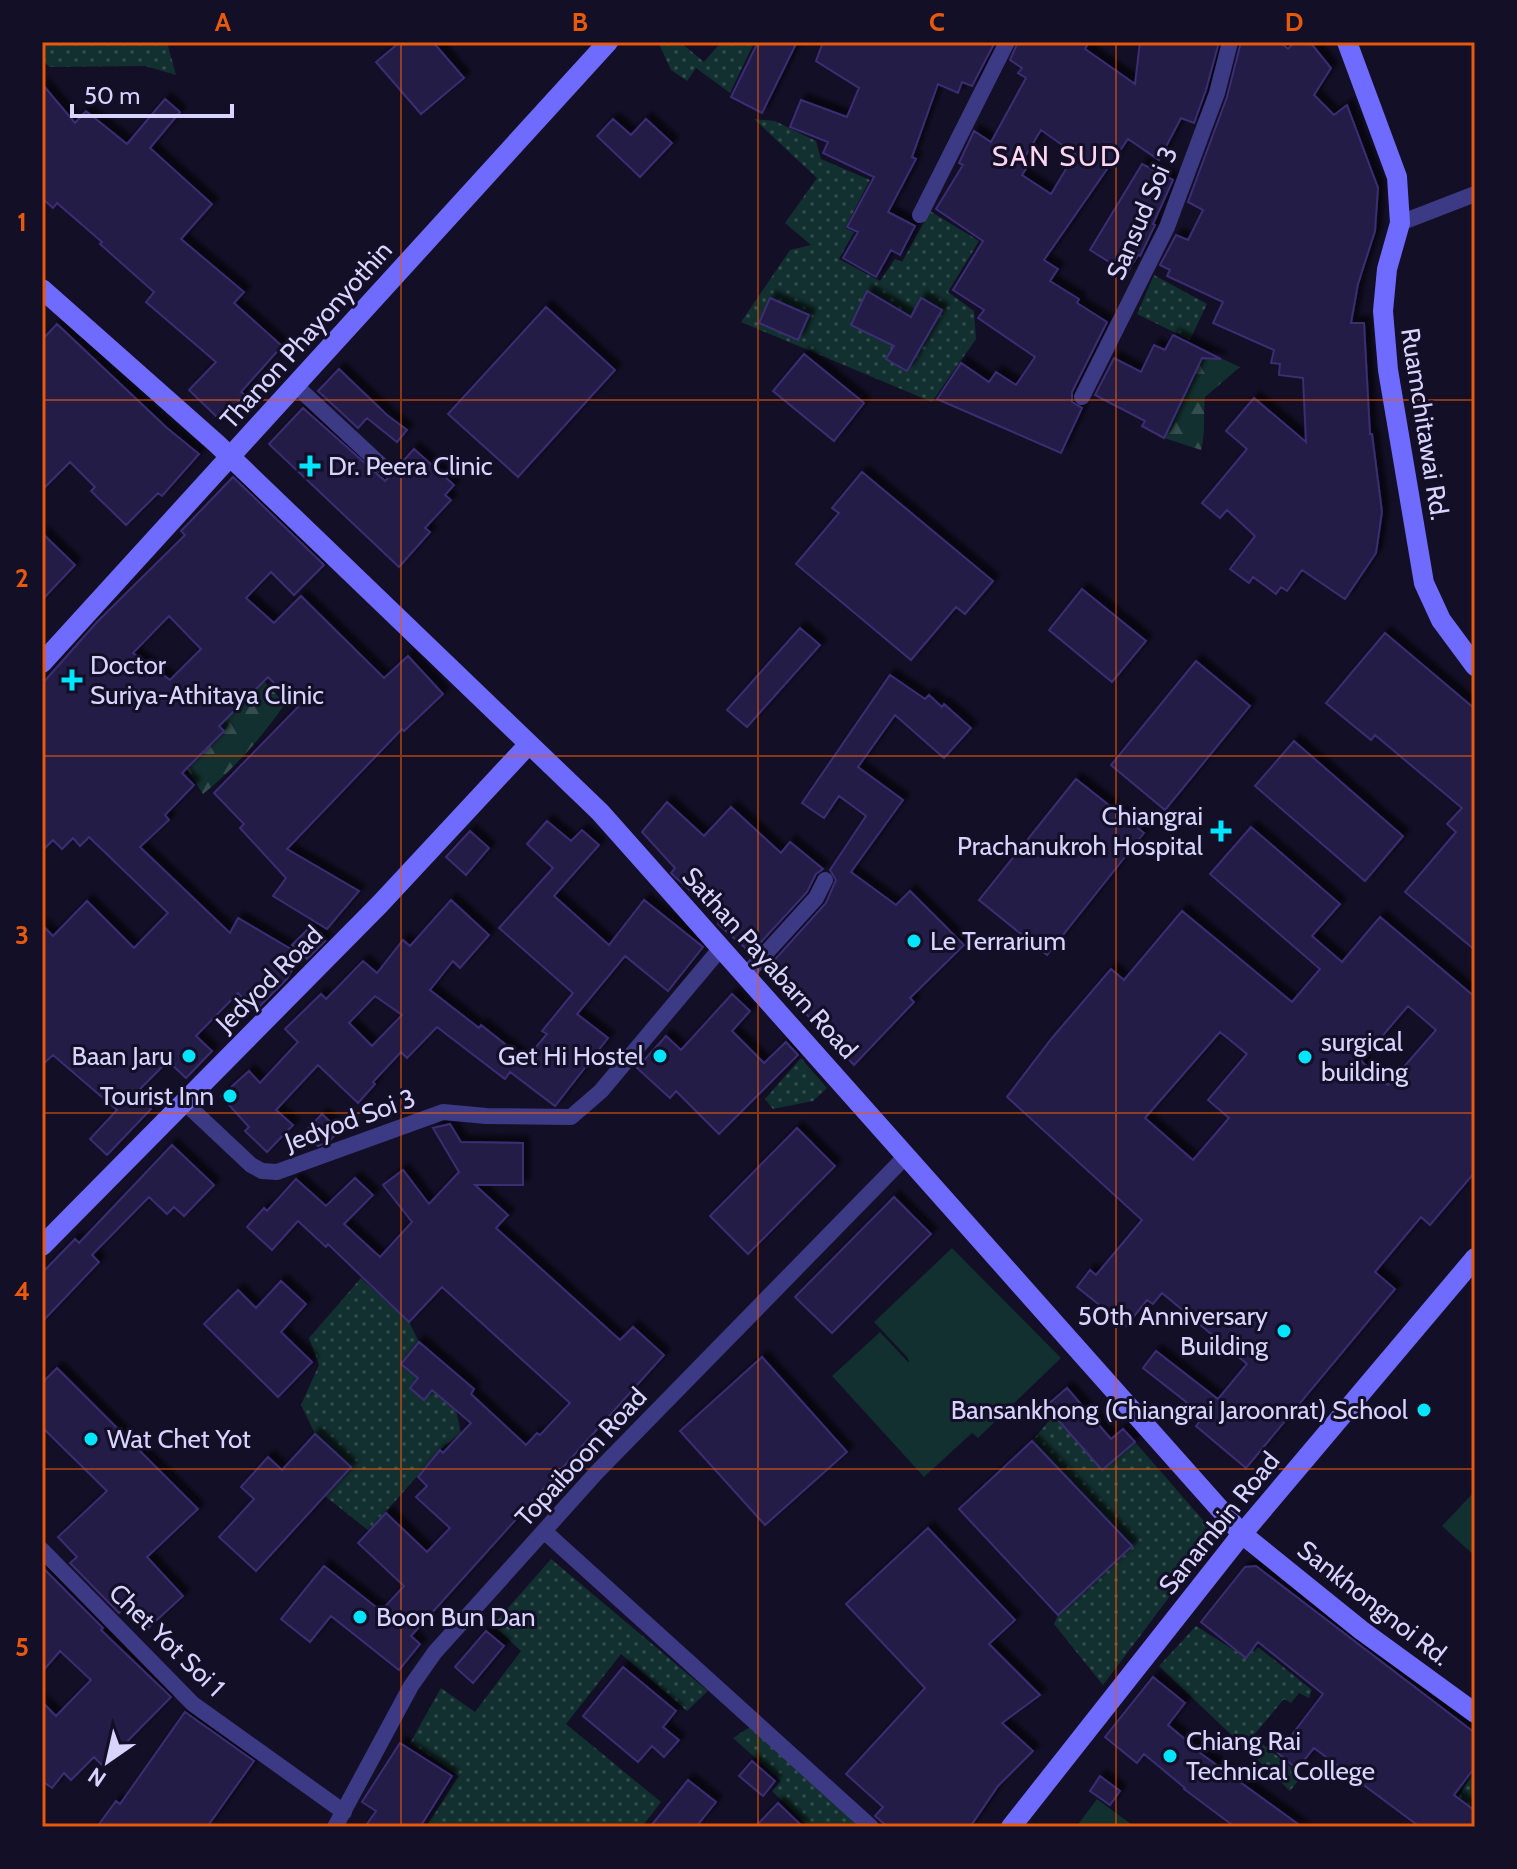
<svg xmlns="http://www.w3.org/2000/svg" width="1517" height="1869" font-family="Cabin,sans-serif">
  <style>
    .grass { fill: url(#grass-dots) }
    .forest { fill: url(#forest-firs) }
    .park { fill: #12302f }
    .building { fill: #241b47; stroke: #3b2d73; stroke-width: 2; fill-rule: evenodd; filter: url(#shadow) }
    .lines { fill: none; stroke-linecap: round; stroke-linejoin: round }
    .street { stroke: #3d3a85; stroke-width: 16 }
    .secondary { stroke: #6f6bff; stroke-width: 20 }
    .grid { fill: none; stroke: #e8590c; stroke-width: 2; stroke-opacity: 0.55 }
    .poi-dot { fill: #00e5ff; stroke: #130f26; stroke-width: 3 }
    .labels { text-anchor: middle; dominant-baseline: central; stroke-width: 6; stroke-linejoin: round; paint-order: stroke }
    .street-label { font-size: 26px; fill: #d9d4ff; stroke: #130f26 }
    .poi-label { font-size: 26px; fill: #d9d4ff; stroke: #130f26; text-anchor: start }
    .neighbourhood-label { font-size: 28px; letter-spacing: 2px; fill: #ffd6f0; stroke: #130f26 }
    .neatline { fill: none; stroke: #e8590c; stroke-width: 3 }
    .grid-label { font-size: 26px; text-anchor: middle; font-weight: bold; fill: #e8590c }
  </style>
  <defs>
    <pattern id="grass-dots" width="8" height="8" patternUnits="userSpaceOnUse" patternTransform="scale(2)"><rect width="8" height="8" fill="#12302f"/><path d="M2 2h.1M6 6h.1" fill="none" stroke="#344d4e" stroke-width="1.8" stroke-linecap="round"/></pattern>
    <pattern id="forest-firs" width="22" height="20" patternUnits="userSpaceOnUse" patternTransform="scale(2)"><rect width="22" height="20" fill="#12302f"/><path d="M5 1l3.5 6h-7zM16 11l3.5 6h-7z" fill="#344d4e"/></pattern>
    <filter id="shadow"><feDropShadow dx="6" dy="-6" stdDeviation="2" flood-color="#0009"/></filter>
  </defs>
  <rect width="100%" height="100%" fill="#130f26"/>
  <path class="grass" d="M42,42H167L176,75L145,66L50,67L42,61Z
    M658,42H680L704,62L721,42L754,43L730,93L696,68L687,81L671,70Z
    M754,119L775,121L816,141L821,159L870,180L845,228L854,232L839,259L880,281L895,259L902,262L930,211L979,241L948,292L974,311L976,339L932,402L741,322L790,250L811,245L785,223L817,178Z
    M1154,275L1207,304L1190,340L1137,314Z
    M801,1058L827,1088L813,1101L773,1109L765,1099Z
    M361,1278L409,1322L419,1342L401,1363L418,1378L410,1388L424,1399L432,1390L456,1410L461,1433L440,1450L369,1531L325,1496L351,1467L315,1434L301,1405L319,1365L309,1338Z
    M1054,1415L1102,1470L1135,1442L1216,1535L1103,1685L1054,1624L1058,1615L1132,1546L1032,1441Z
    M551,1559L708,1691L687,1711L621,1654L566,1724L661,1802L644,1824L646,1827H426L459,1776L410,1743L441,1688L475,1712L521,1651L493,1625Z
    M1196,1626L1245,1657L1258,1647L1312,1690L1309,1698L1299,1693L1291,1703L1284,1699L1253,1736L1302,1776L1290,1791L1159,1666Z
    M750,1727L860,1827H809L772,1791L781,1781L733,1738Z
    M1475,1769V1811L1458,1798Z"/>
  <path class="forest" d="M1205,351L1240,367L1205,397C1203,416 1206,431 1201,450L1164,438Z
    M264,681L285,704C261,738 236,767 203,794L186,768L224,731L221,723Z"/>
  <path class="park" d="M952,1248L1061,1358L978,1438L972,1433L924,1477L832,1376L880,1332L909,1363L908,1358L874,1322Z
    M1475,1491V1556L1442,1526Z
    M1097,1799L1135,1827H1076Z"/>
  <path class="building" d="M400,42H433L464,78L421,114L376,62Z
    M758,42H797L762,113L731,97Z
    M823,42H995L972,86L962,82L958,93L938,84L912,157L916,159L888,212L915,226L900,255L891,250L876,277L843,258L858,232L847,227L874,177L823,153L828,142L790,127L801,100L847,117L859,88L816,61Z
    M1018,42H1089L1085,49L1135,84L1140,42H1219L1206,90L1194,123L1181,118L1159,160L1128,139L1044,260L1058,269L1050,281L1079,299L1077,303L1107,322L1072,392V402L1082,408L1061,453L937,399L961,363L989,382L996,372L1016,385L1035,357L978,318L984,310L953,290L983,241L936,209L963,165L959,163L974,131L991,142L1026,78L1018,73L1022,68L1010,60ZM1041,130L1075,154L1051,194L1022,175L1029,164L1023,160Z
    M1241,42H1280L1288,49L1295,42H1309L1314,47L1331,68L1314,95L1334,115L1347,105L1378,188L1375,231L1358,284L1351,323H1364L1370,434H1372L1382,512L1376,553L1345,599L1302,570L1287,591L1281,587L1276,594L1253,577L1249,583L1230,569L1255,536L1227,510L1220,518L1202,503L1247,449L1226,431L1254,398L1306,442L1303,378L1279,375L1280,364L1271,363L1274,350L1213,323L1223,302L1167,276L1170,270L1160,265L1176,235L1188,240L1203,210L1188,202L1227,97Z
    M42,84L75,123L86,111L127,144L165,99L180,112L150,148L212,204L181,239L244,292L234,303L282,346L241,392L245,395L220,420L189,390L216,362L146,302L154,292L100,244L102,242L57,203L53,208L42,198Z
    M613,119L631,135L646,119L672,143L640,177L597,136Z
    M1142,164L1173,180L1153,224L1155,225L1140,256L1138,255L1127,273L1090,250Z
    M867,291L911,317L921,298L942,310L907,371L886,359L894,346L851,325Z
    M770,298L809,315L798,340L759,323Z
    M546,307L615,370L518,477L448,414Z
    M57,324L167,428L199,454L162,496L158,493L126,525L91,491L95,487L70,462L42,490V340Z
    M1173,335L1221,359L1202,358L1164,438L1142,426L1145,421L1095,395L1114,358L1141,372L1154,345L1165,350Z
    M804,354L864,403L834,441L773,391Z
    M339,369L387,415L407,430L397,442L367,418L358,428L318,391Z
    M303,408L385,481L414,449L454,485L445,495L451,500L425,528L430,532L399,567L269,444Z
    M862,472L993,581L965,614L956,607L911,660L796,564L839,513L832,508Z
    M233,477L324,565L294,595L271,572L246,598L274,623L301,596L384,678L408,656L443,694L404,731L402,729L287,849L359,891L327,929L273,896L286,878L240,828L244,824L214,793L298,707L268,677L219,726L224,731L182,773L194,785L165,815L169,820L140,847L230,933L238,918L301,955L287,979L255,1011L238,993L196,1036L212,1051L186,1078L168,1061L135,1094L151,1109L107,1155L90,1139L117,1110L53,1055L42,1065V925L53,936L87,901L134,948L168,913L89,837L80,846L73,838L62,849L53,840L42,851V684L97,622L185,535L181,531ZM169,616L201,649L170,680L133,653Z
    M42,533L75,565L42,600Z
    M1082,589L1146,641L1112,682L1049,630Z
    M800,628L820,645L747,727L727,710Z
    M1385,633L1475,709V950L1405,892L1456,832L1447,824L1462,808L1375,735L1371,740L1326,703Z
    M1196,661L1250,706L1165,810L1111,765Z
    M890,675L925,699L929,695L942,707L944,704L971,728L944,758L895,715L858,767L903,800L851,872L896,905L910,891L964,945L910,998L914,1002L854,1065L793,1000L799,994L770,965L826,903L836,880L830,870L866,816L839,796L824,818L802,803Z
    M1294,741L1403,836L1365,881L1255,786Z
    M1076,779L1144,833L1047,955L979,900Z
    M667,802L704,836L731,807L781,853L790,842L823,869L816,874L807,892L751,953L718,924L722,919L673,875L671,873L675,868L642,832Z
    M547,821L571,841L582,830L599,845L554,896L609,945L644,900L703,947L668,991L625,956L577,1014L608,1038L555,1106L510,1072L505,1079L437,1027L407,1058L401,1052L373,1082L375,1084L358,1103L318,1065L276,1110L293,1125L267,1152L245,1131L249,1127L221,1096L249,1071L260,1083L298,1042L285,1029L321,994L326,999L363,961L377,973L403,940L410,946L451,900L489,935L460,968L453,961L430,990L479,1028L481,1025L525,1060L547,1034L542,1031L573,993L499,928L553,868L527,844ZM375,996L402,1015L372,1046L349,1023Z
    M1251,827L1340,904L1312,936L1342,962L1380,917L1475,997V1172L1430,1225L1421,1217L1375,1272L1395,1289L1246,1468L1196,1426L1204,1416L1143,1368L1156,1351L1218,1399L1247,1364L1162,1293L1153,1304L1147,1300L1126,1326L1077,1287L1090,1270L1096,1275L1142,1220L1007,1097L1052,1038L1111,969L1124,980L1182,911L1292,1002L1320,969L1210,874ZM1408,1006L1436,1030L1388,1085L1361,1061ZM1220,1032L1247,1054L1208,1100L1229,1118L1193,1160L1145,1118Z
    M470,831L489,848L466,875L446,857Z
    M310,927L325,941L307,959L292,945Z
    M732,994L750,1011L732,1031L764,1063L786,1042L798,1055L719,1134L676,1091L670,1098L637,1068L666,1036L681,1050Z
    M322,1114L339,1130L329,1142L318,1146L304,1133Z
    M450,1124L461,1142L523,1143V1185H475L508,1215L496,1228L620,1340L633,1327L664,1355L411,1636L420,1644L399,1670L331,1616L310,1642L281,1619L324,1566L381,1611L404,1586L358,1543L386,1513L427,1552L450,1528L416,1497L427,1486L418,1477L440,1450L443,1453L471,1423L432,1390L424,1400L410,1388L418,1378L401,1364L419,1342L474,1389L471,1394L526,1445L537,1433L540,1435L570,1403L442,1287L409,1322L328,1244L326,1247L298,1221L272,1250L247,1227L264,1208L267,1211L296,1179L326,1206L355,1178L373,1195L344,1224L380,1257L412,1222L383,1185L403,1170L429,1204L459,1172L433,1128Z
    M797,1128L835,1166L748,1254L710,1216Z
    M172,1145L214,1185L184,1216L174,1207L167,1214L149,1197L92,1255L99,1262L42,1322V1273L75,1239L79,1243Z
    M894,1197L931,1234L832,1333L795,1297Z
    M281,1281L306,1304L281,1332L312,1362L278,1397L204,1324L238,1290L256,1308Z
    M762,1357L847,1452L765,1525L680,1431Z
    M57,1368L198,1509L147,1557L183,1596L146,1630L125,1607L119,1613L70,1563L77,1557L58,1537L107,1491L42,1427V1383Z
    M1067,1388L1111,1439L1123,1429L1135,1442L1102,1470L1046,1406Z
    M315,1434L351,1467L256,1571L219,1537L254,1499L241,1487L268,1457L282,1470Z
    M1032,1441L1132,1546L1058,1615L959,1509Z
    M928,1528L1015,1620L989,1644L1040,1695L1002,1723L1033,1751L998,1786L970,1827H888L875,1816L883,1807L846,1774L925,1688L846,1604Z
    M1256,1566L1475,1733V1767L1454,1795L1475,1811V1827H1420L1314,1748L1297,1769L1278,1753L1323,1694L1258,1642L1246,1658L1201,1622L1245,1567Z
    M42,1567L103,1628L101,1630L171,1697L103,1766L94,1757L71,1780L64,1773L52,1788L42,1781V1702L56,1716L91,1680L60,1651L42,1672Z
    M486,1631L504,1646L473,1683L455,1667Z
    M623,1667L676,1711L663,1727L679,1740L664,1757L652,1746L638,1762L583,1716Z
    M1153,1677L1185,1703L1168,1725L1197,1749L1196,1750L1302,1827H1235L1184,1789L1185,1788L1144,1754L1137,1763L1105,1737Z
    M185,1712L254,1761L207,1827H97L116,1801L120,1804Z
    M400,1743L452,1776L420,1827H365L376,1811L362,1802Z
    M752,1761L775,1781L763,1796L739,1776Z
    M1100,1776L1120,1791L1110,1805L1090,1791Z
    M688,1780L716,1802L696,1827H650Z
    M778,1803L803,1827H755Z"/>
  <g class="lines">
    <path class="street" d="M920,215L1007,42
      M1400,223L1475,194
      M295,385L382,466
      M1082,397L1167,227L1217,93L1230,42
      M746,975L816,898L825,880
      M184,1102L251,1165L262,1171L277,1172L443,1112L486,1116L571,1117L601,1091L721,948
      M544,1531L871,1827
      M42,1550L193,1704L344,1812
      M335,1827L411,1686L435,1652L597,1472L907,1155"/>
    <path class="secondary" d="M1347,42L1397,177L1400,223L1387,269L1383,311L1388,370L1424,583L1441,620L1475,666
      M42,289L217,444L600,812L1242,1534L1361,1630L1475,1713
      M42,663L608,42
      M42,1246L380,904L529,744
      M1011,1827L1242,1534L1475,1258"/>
  </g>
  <path class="grid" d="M401,42V1827M758,42V1827M1116,42V1827M42,400H1475M42,756H1475M42,1113H1475M42,1469H1475"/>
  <g class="poi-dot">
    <path d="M306 454h8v8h8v8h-8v8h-8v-8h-8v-8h8z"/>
    <path d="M68 668h8v8h8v8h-8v8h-8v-8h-8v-8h8z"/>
    <path d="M1217 819h8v8h8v8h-8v8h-8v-8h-8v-8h8z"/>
    <circle cx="914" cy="941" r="8"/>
    <circle cx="189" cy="1056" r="8"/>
    <circle cx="660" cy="1056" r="8"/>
    <circle cx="1305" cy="1057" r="8"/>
    <circle cx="230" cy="1096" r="8"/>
    <circle cx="1284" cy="1331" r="8"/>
    <circle cx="1424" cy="1410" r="8"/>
    <circle cx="91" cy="1439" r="8"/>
    <circle cx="360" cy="1617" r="8"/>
    <circle cx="1170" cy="1756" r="8"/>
  </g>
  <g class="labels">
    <g class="street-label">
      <text transform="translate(1142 213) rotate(-67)">Sansud Soi 3</text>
      <text transform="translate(306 335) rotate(-48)">Thanon Phayonyothin</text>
      <text transform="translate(1425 424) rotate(81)">Ruamchitawai Rd.</text>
      <text transform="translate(770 963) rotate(48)">Sathan Payabarn Road</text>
      <text transform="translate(269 979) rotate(-45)">Jedyod Road</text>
      <text transform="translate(350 1120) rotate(-20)">Jedyod Soi 3</text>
      <text transform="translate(581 1457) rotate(-47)">Topaiboon Road</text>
      <text transform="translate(1219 1523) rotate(-51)">Sanambin Road</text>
      <text transform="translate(1374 1603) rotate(38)">Sankhongnoi Rd.</text>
      <text transform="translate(167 1640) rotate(44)">Chet Yot Soi 1</text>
    </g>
    <g class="poi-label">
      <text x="328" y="466">Dr. Peera Clinic</text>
      <text x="90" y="665">Doctor<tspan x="90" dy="30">Suriya-Athitaya Clinic</tspan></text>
      <text x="1203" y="816" text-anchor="end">Chiangrai<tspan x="1203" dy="30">Prachanukroh Hospital</tspan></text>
      <text x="930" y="941">Le Terrarium</text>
      <text x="1321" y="1042">surgical<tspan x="1321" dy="30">building</tspan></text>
      <text x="173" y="1056" text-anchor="end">Baan Jaru</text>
      <text x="644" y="1056" text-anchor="end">Get Hi Hostel</text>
      <text x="214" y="1096" text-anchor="end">Tourist Inn</text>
      <text x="1268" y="1316" text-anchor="end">50th Anniversary<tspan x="1268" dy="30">Building</tspan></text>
      <text x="1408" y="1410" text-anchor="end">Bansankhong (Chiangrai Jaroonrat) School</text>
      <text x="107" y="1439">Wat Chet Yot</text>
      <text x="376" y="1617">Boon Bun Dan</text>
      <text x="1186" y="1741">Chiang Rai<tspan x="1186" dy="30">Technical College</tspan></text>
    </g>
    <g class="neighbourhood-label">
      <text x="1057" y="156">SAN SUD</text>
    </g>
  </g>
  <rect width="1517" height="1869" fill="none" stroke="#130f26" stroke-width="88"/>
  <g transform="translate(108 1761) rotate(214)" stroke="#130f26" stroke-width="6" paint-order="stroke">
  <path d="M0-6L14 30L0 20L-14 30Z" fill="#d9d4ff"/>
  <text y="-12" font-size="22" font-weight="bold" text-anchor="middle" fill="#d9d4ff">N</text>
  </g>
  <path d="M72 104v12h160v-12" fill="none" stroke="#d9d4ff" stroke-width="4"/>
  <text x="84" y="104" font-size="24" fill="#d9d4ff" stroke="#130f26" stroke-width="6" paint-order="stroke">50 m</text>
  <rect x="44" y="44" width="1429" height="1781" class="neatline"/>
  <g class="grid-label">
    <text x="223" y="31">A</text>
    <text x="580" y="31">B</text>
    <text x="937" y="31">C</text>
    <text x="1294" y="31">D</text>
    <text x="22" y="231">1</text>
    <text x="22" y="587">2</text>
    <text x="22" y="944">3</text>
    <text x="22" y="1300">4</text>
    <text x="22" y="1656">5</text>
  </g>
</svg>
